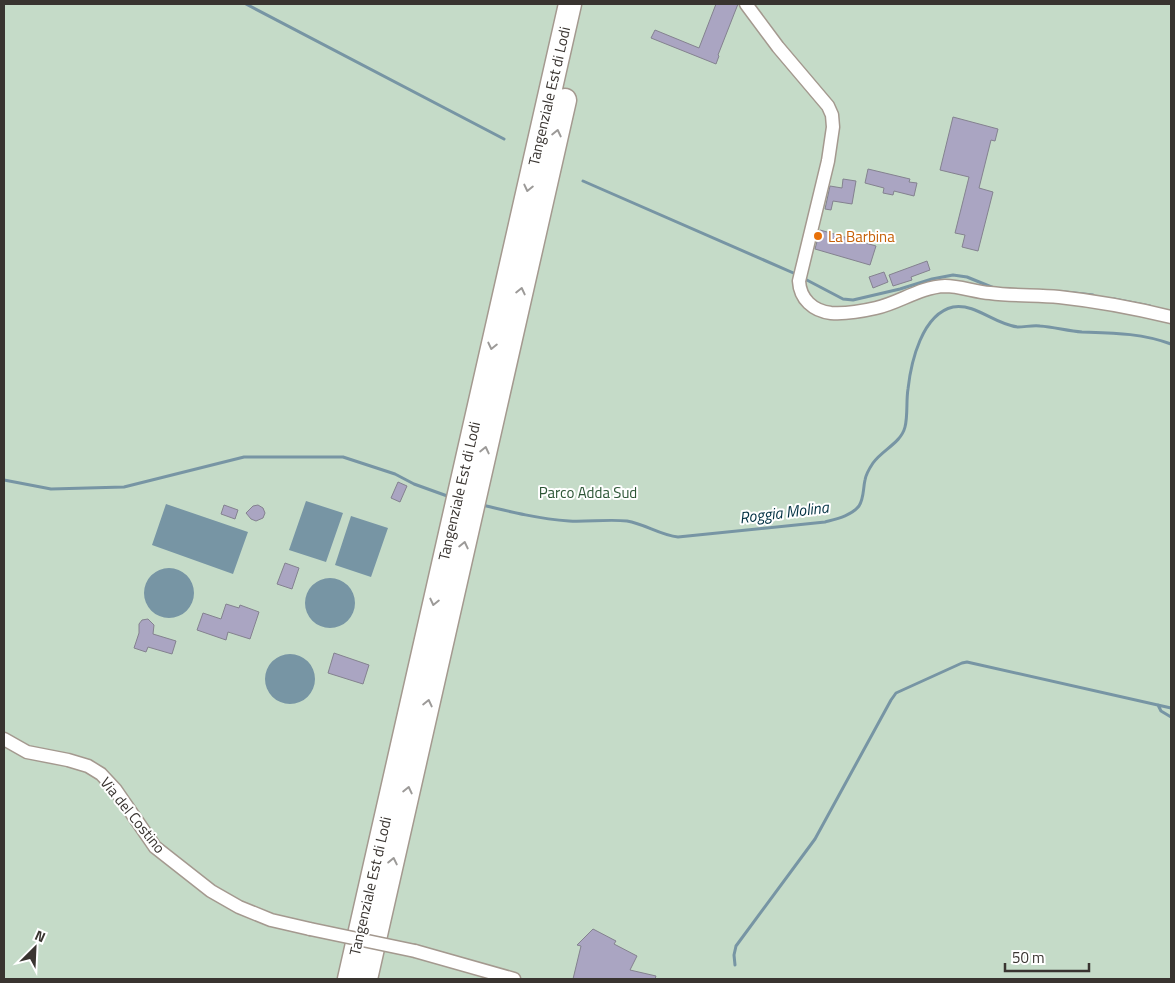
<svg xmlns="http://www.w3.org/2000/svg" width="1175" height="983" font-family="'Titillium Web',sans-serif">
  <style>
    .green { fill: #c5dbc8 }
    .water { fill: #7795a4 }
    .lines { fill: none; stroke-linecap: round; stroke-linejoin: round }
    .stream { stroke: #7795a4; stroke-width: 3 }
    .building { fill: #aaa5c2; stroke: #84828f }
    .street-casing { stroke: #a4998f; stroke-width: 15 }
    .highway-casing { stroke: #a4998f; stroke-width: 25 }
    .street { stroke: #fff; stroke-width: 12 }
    .highway { stroke: #fff; stroke-width: 22 }
    .street-bridge-casing { stroke: #a4998f; stroke-width: 15; stroke-linecap: butt }
    .street-bridge { stroke: #fff; stroke-width: 12 }
    .oneway { stroke: #9c9a98 }
    .food-dot { fill: #e8710a; stroke: #fff; stroke-width: 2 }
    .labels { text-anchor: middle; dominant-baseline: central; stroke-width: 4; stroke-linejoin: round; paint-order: stroke }
    .street-label { font-size: 15px; fill: #393430; stroke: #fff }
    .food-label { font-size: 15px; fill: #c56008; stroke: #fff; text-anchor: start }
    .park-label { font-size: 15px; fill: #2c5535; stroke: #fff }
    .water-label { font-size: 16px; font-style: italic; fill: #013042; stroke: #fff }
  </style>
  <rect width="100%" height="100%" fill="#f1e5da"/>
  <path class="green" d="M4,4H1171V979H4Z"/>
  <path class="water" d="M306,501L343,513L326,562L289,550Z
    M166,504L248,532L233,574L152,545Z
    M351,516L388,528L371,577L335,565Z
    M144 593a25 25 0 1 1 50 0a25 25 0 1 1-50 0Z
    M305 603a25 25 0 1 1 50 0a25 25 0 1 1-50 0Z
    M265 679a25 25 0 1 1 50 0a25 25 0 1 1-50 0Z"/>
  <g class="lines">
    <path class="stream" d="M246,4L504,139
      M583,181L798,275
      M803,278L843,299L853,300L900,289L932,279L953,275L967,277L994,288
      M1065,292L1093,295
      M1114,299L1150,306
      M4,480L51,489L124,487L244,457H343L395,474L414,484L450,497
      M482,505C511,512 540,519 569,521C588,522 608,519 627,521C645,524 660,535 678,537L825,522C836,519 851,516 859,506C864,498 863,489 865,480C866,474 869,469 873,463C882,450 901,443 905,427C908,415 906,401 908,389C911,362 922,314 953,307C976,303 995,325 1018,327C1025,327 1033,325 1040,326C1054,327 1068,331 1082,332C1113,333 1141,333 1171,344
      M1158,705L1161,711L1171,717
      M735,965L734,955L736,946L815,839L891,700L896,693L962,663L967,662L1171,708"/>
  </g>
  <path class="building" d="M716,4H738L718,55L719,56L716,64L651,38L655,30L699,48Z
    M953,117L998,129L995,141L991,140L979,188L993,192L978,251L962,247L965,235L955,233L969,177L940,170Z
    M868,169L910,179L909,182L917,183L914,196L894,191L893,195L883,193L884,188L865,183Z
    M843,179L856,181L852,204L833,201L831,210L825,209L830,186L842,188Z
    M820,230L876,246L870,265L815,249Z
    M927,261L930,270L911,277L912,280L893,286L889,275Z
    M884,272L888,282L873,288L869,277Z
    M398,482L407,486L400,502L391,498Z
    M224,505L238,510L235,519L221,514Z
    M258,505L263,508L265,513L263,518L256,521L251,519L246,513L253,506Z
    M285,563L299,568L292,589L277,584Z
    M226,604L239,608L240,605L259,612L250,639L228,632L226,640L197,630L203,613L221,619Z
    M148,619L154,625L153,634L176,641L172,654L148,647L146,652L134,648L139,633V624L142,620Z
    M334,653L369,665L363,684L328,673Z
    M593,929L616,941L614,944L637,956L630,970L656,976L655,979H573L581,946L577,945Z"/>
  <g class="lines">
    <g class="street-casing">
      <path id="street" d="M746,4L778,47L828,106L832,115L833,127L828,161L799,281C800,299 813,311 831,313C844,314 863,311 876,308C899,303 920,287 945,286C960,286 975,292 990,293C1013,296 1036,295 1059,297C1096,301 1134,308 1171,317
        M4,739L27,752L68,760L88,766L101,774L115,789L155,847L211,891L239,907L271,920L310,929
        M415,951L514,979"/>
    </g>
    <g class="highway-casing">
      <path id="highway" d="M349,979L570,4
        M366,979L565,100"/>
    </g>
    <use href="#street" class="street"/>
    <use href="#highway" class="highway"/>
    <g class="street-bridge-casing">
      <path id="street-bridge" d="M310,929L415,951"/>
    </g>
    <use href="#street-bridge" class="street-bridge"/>
  </g>
  <defs><path id="oneway-chevron" d="M-2-3.5L2.5 0L-2 3.5" fill="none" stroke-width="1.6" stroke-linecap="round" stroke-linejoin="round" transform="scale(1.25)"/></defs>
  <g class="oneway">
    <use href="#oneway-chevron" transform="translate(557 133) rotate(-77)"/>
    <use href="#oneway-chevron" transform="translate(528 188) rotate(103)"/>
    <use href="#oneway-chevron" transform="translate(521 291) rotate(-77)"/>
    <use href="#oneway-chevron" transform="translate(492 346) rotate(103)"/>
    <use href="#oneway-chevron" transform="translate(485 450) rotate(-77)"/>
    <use href="#oneway-chevron" transform="translate(464 545) rotate(-77)"/>
    <use href="#oneway-chevron" transform="translate(434 602) rotate(103)"/>
    <use href="#oneway-chevron" transform="translate(428 703) rotate(-77)"/>
    <use href="#oneway-chevron" transform="translate(408 790) rotate(-77)"/>
    <use href="#oneway-chevron" transform="translate(393 861) rotate(-78)"/>
  </g>
  <circle class="food-dot" cx="818" cy="236" r="5"/>
  <g class="labels">
    <g class="street-label">
      <text transform="translate(549 96) rotate(-77)">Tangenziale Est di Lodi</text>
      <text transform="translate(459 491) rotate(-77)">Tangenziale Est di Lodi</text>
      <text transform="translate(133 815) rotate(51)">Via del Costino</text>
      <text transform="translate(370 886) rotate(-77)">Tangenziale Est di Lodi</text>
    </g>
    <g class="food-label">
      <text x="828" y="236">La Barbina</text>
    </g>
    <g class="park-label">
      <text x="588" y="492">Parco Adda Sud</text>
    </g>
    <g class="water-label">
      <text transform="translate(784 512) rotate(-7)">Roggia Molina</text>
    </g>
  </g>
  <rect width="1175" height="983" fill="none" stroke="#393430" stroke-width="10"/>
  <g transform="translate(35 948) rotate(24)" stroke="#ffffff" stroke-width="4" paint-order="stroke">
  <path d="M0-4L9 19L0 12L-9 19Z" fill="#393430"/>
  <text y="-8" font-size="14" font-weight="bold" text-anchor="middle" fill="#393430">N</text>
  </g>
  <path d="M1005 963v8h84v-8" fill="none" stroke="#393430" stroke-width="2.5"/>
  <text x="1012" y="963" font-size="15" fill="#393430" stroke="#ffffff" stroke-width="4" paint-order="stroke">50 m</text>
</svg>
